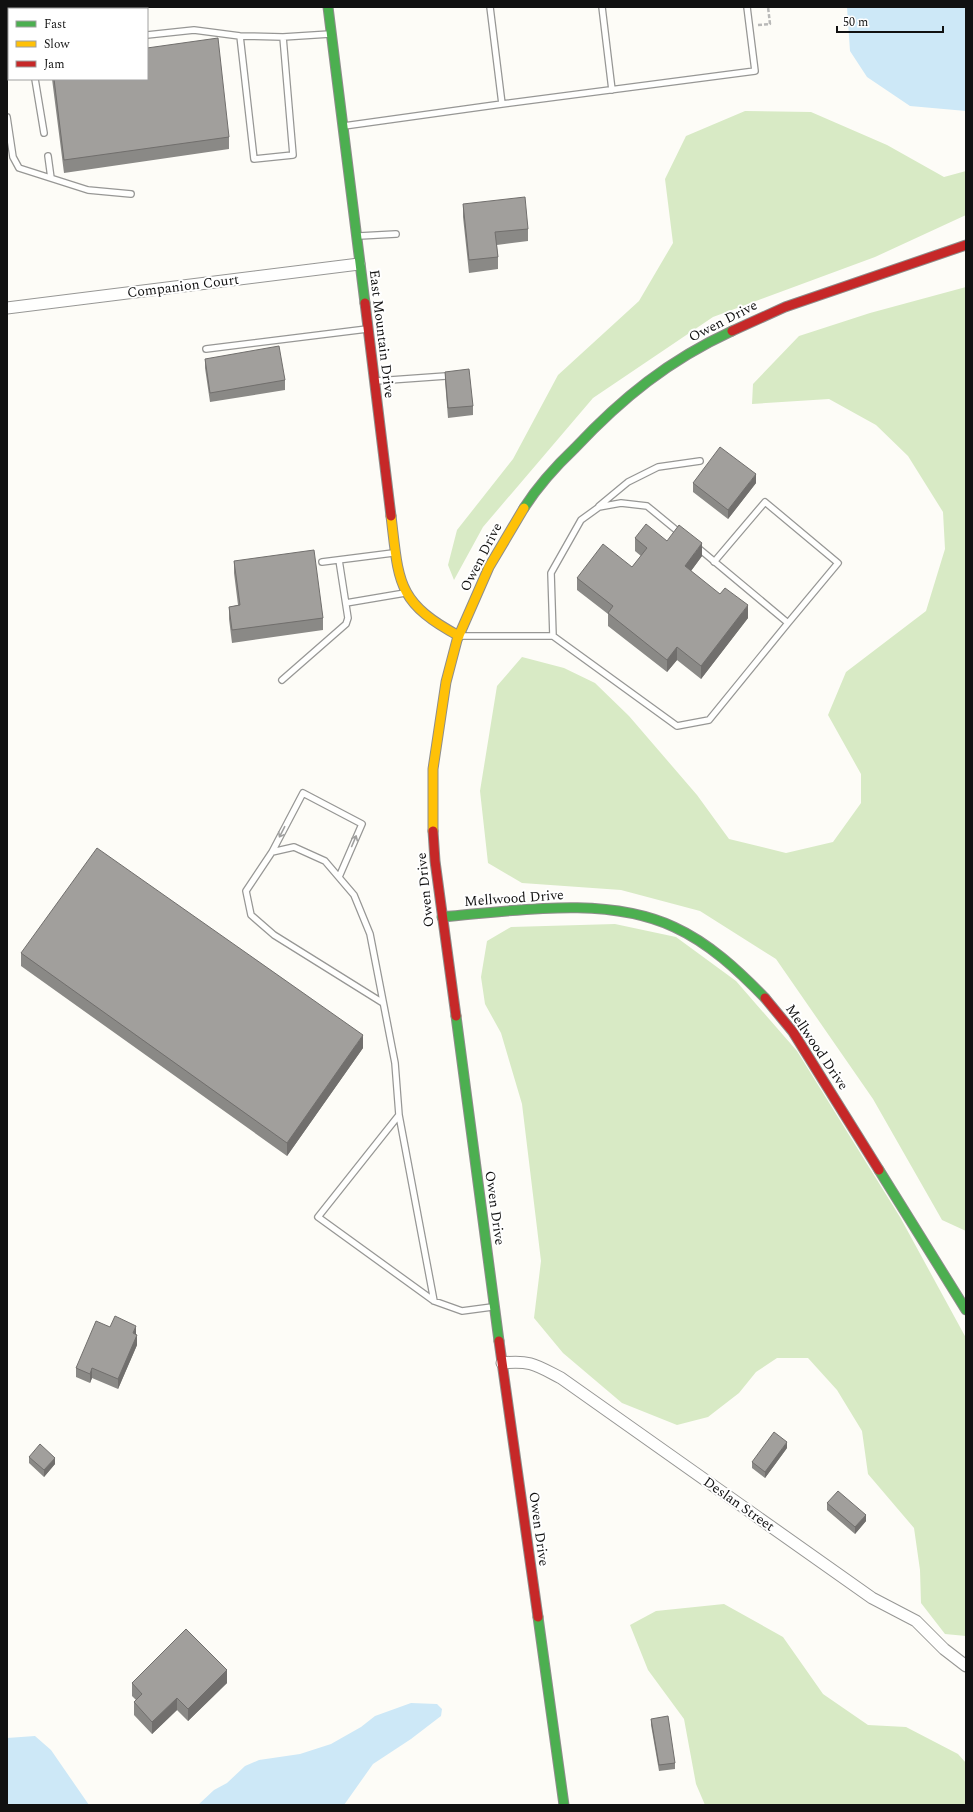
<svg xmlns="http://www.w3.org/2000/svg" width="973" height="1812" font-family="Spectral,serif">
  <style>
    .forest { fill: #d8eac5 }
    .water { fill: #cde8f7 }
    .lines { fill: none; stroke-linecap: round; stroke-linejoin: round }
    .lane-casing { stroke: #979795; stroke-width: 8 }
    .street-casing { stroke: #979795; stroke-width: 13 }
    .fast-casing { stroke: #8e8d8b; stroke-width: 11 }
    .slow-casing { stroke: #8e8d8b; stroke-width: 11 }
    .jam-casing { stroke: #8e8d8b; stroke-width: 11 }
    .path { stroke: #b9b9b8; stroke-width: 2.5; stroke-dasharray: 4 2; stroke-linecap: butt }
    .lane { stroke: #fffffe; stroke-width: 5.5 }
    .street { stroke: #fffffe; stroke-width: 11 }
    .fast { stroke: #4caf50; stroke-width: 9 }
    .slow { stroke: #ffc107; stroke-width: 9 }
    .jam { stroke: #c62828; stroke-width: 9 }
    .wall { fill: #8a8986 }
    .shaded-wall { fill: #716f6d }
    .building { fill: #a19f9c; stroke: #716f6d }
    .oneway { stroke: #a0a09f }
    .labels { text-anchor: middle; dominant-baseline: central; stroke-width: 4; stroke-linejoin: round; paint-order: stroke }
    .street-label { font-size: 14px; fill: #111; stroke: #fff }
  </style>
  <rect width="100%" height="100%" fill="#fdfcf7"/>
  <path class="forest" d="M745,111L811,112L887,145L944,177L966,171V215L875,257L713,317L593,398L483,527L454,580L448,565L457,530L513,459L558,375L639,301L673,243L665,179L686,136Z
    M966,287V1231L942,1220L873,1099L776,959L700,911L621,890L522,883L488,863L480,791L497,686L522,657L564,668L595,683L629,716L697,795L729,839L786,853L833,842L861,803V774L828,715L846,672L926,611L945,549L943,512L908,456L876,425L829,399L752,404L753,384L799,336L870,313Z
    M615,924L676,937L736,981L797,1051L900,1217L966,1338V1636L945,1634L921,1603L920,1570L914,1528L868,1474L862,1431L837,1390L808,1358H777L756,1372L739,1393L708,1417L677,1425L622,1403L563,1353L534,1318L541,1261L522,1104L501,1033L485,1004L481,977L487,941L511,927Z
    M724,1604L783,1637L823,1694L868,1725L906,1727L958,1754L966,1763V1805H705L696,1784L684,1719L648,1670L630,1625L656,1611Z"/>
  <path class="water" d="M847,7H966V111L910,106L867,77L850,51Z
    M411,1703L437,1704L442,1709L441,1716L411,1739L373,1764L344,1805H198L214,1790L227,1783L245,1766L259,1760L300,1754L331,1744L361,1727L375,1716Z
    M35,1736L51,1750L89,1805H7V1738Z"/>
  <g class="lines">
    <g class="lane-casing">
      <path id="lane" d="M602,7L612,90
        M147,35L194,30L240,36L283,37L330,34
        M240,36L254,159L293,155L283,37
        M7,55H9
        M35,79L44,133
        M502,104L755,71L747,7
        M7,117L13,157L19,168L88,190L131,194
        M344,126L502,104L490,7
        M48,156L51,178
        M359,236L396,234
        M206,349L367,329
        M376,381L446,376
        M599,506L628,482L658,467L700,461
        M322,562L393,553
        M714,562L765,502L838,563L788,623
        M346,603L405,593
        M462,636H553L677,726L709,720L788,623L697,547
        M553,636L551,573L581,520L599,507L621,503L647,506L681,534
        M282,680L346,624L348,618L339,560
        M272,852L303,793L362,824L339,877
        M383,1003L274,935L251,915L246,891L272,852L294,847L325,861L354,895L370,934L395,1063L399,1115L318,1217L434,1301L462,1311L492,1307
        M399,1115L434,1301"/>
    </g>
    <g class="street-casing">
      <path id="street" d="M7,308L359,264
        M502,1363C531,1360 536,1365 561,1378L872,1598L916,1621L944,1649L966,1666"/>
    </g>
    <g class="fast-casing">
      <path id="fast" d="M328,7L365,303
        M524,508C538,486 556,466 575,448C622,398 669,360 732,331
        M442,917C514,911 606,895 674,927C709,943 738,970 765,998
        M456,1016L499,1341
        M879,1170L966,1310
        M538,1617L564,1805"/>
    </g>
    <g class="slow-casing">
      <path id="slow" d="M391,516C399,582 396,602 459,636
        M433,831V769L446,682L457,640L489,567L524,508"/>
    </g>
    <g class="jam-casing">
      <path id="jam" d="M365,303L391,516
        M732,331L785,307L966,245
        M433,831L435,861L456,1016
        M765,998L793,1032L879,1170
        M499,1341L538,1617"/>
    </g>
    <path class="path" d="M758,25L770,24L768,7"/>
    <use href="#lane" class="lane"/>
    <use href="#street" class="street"/>
    <use href="#fast" class="fast"/>
    <use href="#slow" class="slow"/>
    <use href="#jam" class="jam"/>
  </g>
  <path class="wall" d="M52,79H147L229,137V149L64,173Z
    M463,204L528,229V241L497,245L498,257V269L469,273L463,217Z
    M205,359L285,380V390L210,402L205,368Z
    M445,372L473,406V415L448,418L445,381Z
    M693,483H756L728,519L693,492Z
    M635,538L667,541L702,556L691,571L748,618L701,679L677,660L667,672L608,626V614L577,590V578L632,567L641,556L635,551Z
    M234,561L323,618V630L232,643L229,619V607L238,605L234,573Z
    M21,953L363,1048L287,1156L21,966Z
    M110,1327L136,1334L137,1345L118,1389L92,1378L90,1383L76,1377V1368Z
    M787,1448L765,1478L752,1468V1462Z
    M29,1457L55,1464L44,1477L29,1463Z
    M827,1503L866,1521L855,1534L827,1510Z
    M132,1683H227L188,1721L177,1710L152,1734L134,1715V1702L136,1700L132,1696Z
    M651,1719L675,1763V1769L659,1771L651,1725Z"/>
  <path class="shaded-wall" d="M756,474V483L728,519V510Z
    M702,543V556L685,579V566Z
    M748,605V618L701,679V666Z
    M677,647V660L667,672V660Z
    M363,1035V1048L287,1156V1143Z
    M136,1326V1335L133,1333Z
    M137,1335V1345L118,1389V1379Z
    M92,1368V1378L90,1383V1374Z
    M787,1442V1448L765,1478V1472Z
    M55,1458V1464L44,1477V1470Z
    M866,1515V1521L855,1534V1527Z
    M227,1670V1683L188,1721V1709Z
    M177,1698V1710L152,1734V1722Z"/>
  <path class="building" d="M218,38L229,137L64,160L54,79H147V48Z
    M525,197L528,229L495,232L498,257L469,260L463,204Z
    M279,346L285,380L210,393L205,359Z
    M469,369L473,406L448,408L445,372Z
    M720,447L756,474L728,510L693,483Z
    M646,524L667,541L679,525L702,543L685,566L720,594L725,588L748,605L701,666L677,647L667,660L608,613L613,606L577,578L603,544L632,567L647,548L635,538Z
    M314,550L323,618L232,630L229,607L240,605L234,561Z
    M97,848L363,1035L287,1143L21,953Z
    M115,1316L136,1326L133,1333L137,1335L118,1379L92,1368L90,1374L76,1368L96,1321L110,1327Z
    M774,1432L787,1442L765,1472L752,1462Z
    M40,1444L55,1458L44,1470L29,1457Z
    M838,1491L866,1515L855,1527L827,1503Z
    M186,1629L227,1670L188,1709L177,1698L152,1722L134,1702L142,1694L132,1683Z
    M668,1716L675,1763L659,1765L651,1719Z"/>
  <defs><path id="oneway-shaft" d="M-6 0H5M1.5-3L5.5 0L1.5 3" fill="none" stroke-width="1.6" stroke-linecap="round" stroke-linejoin="round"/></defs>
  <g class="oneway">
    <use href="#oneway-shaft" transform="translate(282 832) rotate(117)"/>
    <use href="#oneway-shaft" transform="translate(354 841) rotate(-67)"/>
  </g>
  <g class="labels">
    <g class="street-label">
      <text transform="translate(183 286) rotate(-7)">Companion Court</text>
      <text transform="translate(723 321) rotate(-27)">Owen Drive</text>
      <text transform="translate(382 334) rotate(83)">East Mountain Drive</text>
      <text transform="translate(481 557) rotate(-63)">Owen Drive</text>
      <text transform="translate(425 890) rotate(-96)">Owen Drive</text>
      <text transform="translate(514 898) rotate(-4)">Mellwood Drive</text>
      <text transform="translate(817 1047) rotate(56)">Mellwood Drive</text>
      <text transform="translate(495 1208) rotate(82)">Owen Drive</text>
      <text transform="translate(739 1504) rotate(35)">Deslan Street</text>
      <text transform="translate(539 1529) rotate(82)">Owen Drive</text>
    </g>
  </g>
  <rect width="973" height="1812" fill="none" stroke="#111111" stroke-width="16"/>
  <rect x="8" y="8" width="140" height="72" fill="#ffffff" stroke="#a0a0a0"/>
  <rect x="16" y="21" width="20" height="6" fill="#4caf50" stroke="#a0a0a0"/>
  <text x="44" y="28" font-size="12" fill="#111111">Fast</text>
  <rect x="16" y="41" width="20" height="6" fill="#ffc107" stroke="#a0a0a0"/>
  <text x="44" y="48" font-size="12" fill="#111111">Slow</text>
  <rect x="16" y="61" width="20" height="6" fill="#c62828" stroke="#a0a0a0"/>
  <text x="44" y="68" font-size="12" fill="#111111">Jam</text>
  <path d="M837 26v6h106v-6" fill="none" stroke="#111111" stroke-width="2"/>
  <text x="843" y="26" font-size="12" fill="#111111" stroke="#ffffff" stroke-width="3" paint-order="stroke">50 m</text>
</svg>
